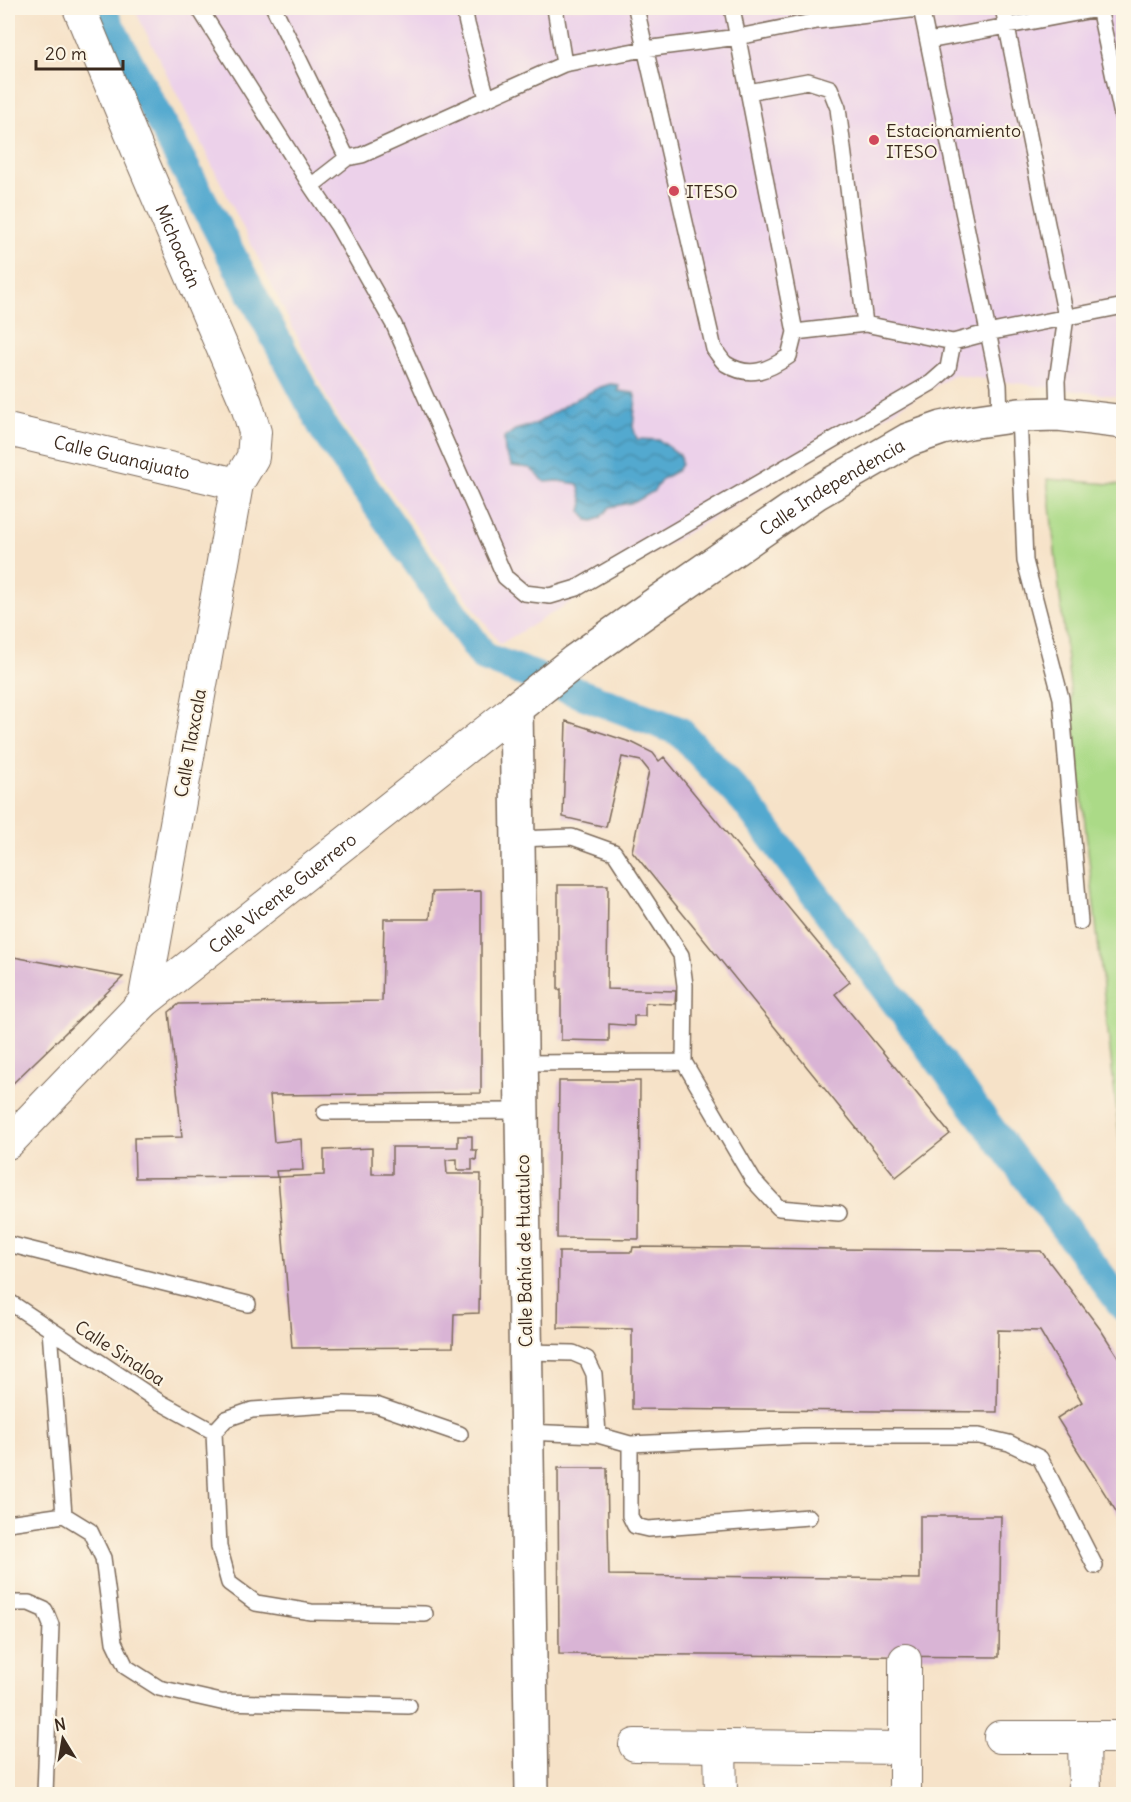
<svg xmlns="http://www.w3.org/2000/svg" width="1131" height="1802" font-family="Delius,sans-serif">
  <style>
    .built { fill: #ecd1ea }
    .green { fill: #abda87; stroke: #738252; stroke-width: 1.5 }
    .water { fill: url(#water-waves); stroke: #476a76; stroke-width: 1.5 }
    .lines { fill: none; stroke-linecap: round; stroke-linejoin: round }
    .canal { stroke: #53a9cf; stroke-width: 30 }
    .building { fill: #d9b4d5 }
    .service-casing { stroke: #7c6a5a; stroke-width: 18 }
    .minor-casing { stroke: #7c6a5a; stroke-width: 34 }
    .tertiary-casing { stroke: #7c6a5a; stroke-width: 36 }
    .service { stroke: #fff; stroke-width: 15 }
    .minor { stroke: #fff; stroke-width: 32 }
    .tertiary { stroke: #fff; stroke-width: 33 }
    .poi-dot { fill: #d1495b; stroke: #fcf5e5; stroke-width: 2 }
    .labels { text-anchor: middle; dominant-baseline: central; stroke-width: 4.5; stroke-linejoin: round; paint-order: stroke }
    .poi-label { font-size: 18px; fill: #3b2a1e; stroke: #fcf5e5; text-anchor: start }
    .street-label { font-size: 18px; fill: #3b2a1e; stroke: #fcf5e5 }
  </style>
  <defs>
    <pattern id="water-waves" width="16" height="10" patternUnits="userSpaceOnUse" patternTransform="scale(1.5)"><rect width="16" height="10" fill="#53a9cf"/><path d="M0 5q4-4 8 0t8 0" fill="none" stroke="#468aa7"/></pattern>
  </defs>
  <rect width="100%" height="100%" fill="#fcf5e5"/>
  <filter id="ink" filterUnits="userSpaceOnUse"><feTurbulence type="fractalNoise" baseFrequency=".0167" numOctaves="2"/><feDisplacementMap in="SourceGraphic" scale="12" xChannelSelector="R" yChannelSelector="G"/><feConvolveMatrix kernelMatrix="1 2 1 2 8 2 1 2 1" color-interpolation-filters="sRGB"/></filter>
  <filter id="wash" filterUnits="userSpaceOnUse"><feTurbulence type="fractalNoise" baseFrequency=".008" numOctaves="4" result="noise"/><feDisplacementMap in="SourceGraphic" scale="24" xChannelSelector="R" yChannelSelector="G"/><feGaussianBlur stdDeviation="1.35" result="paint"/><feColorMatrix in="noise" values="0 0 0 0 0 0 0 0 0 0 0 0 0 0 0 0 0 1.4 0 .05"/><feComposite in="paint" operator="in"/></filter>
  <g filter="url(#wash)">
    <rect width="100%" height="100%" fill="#f6e2c8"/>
    <path class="built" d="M134,8H1123V397L954,375L500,644L335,413Z"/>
    <path class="green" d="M1047,479L1123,485V1168Z"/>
    <path class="water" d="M610,384L619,385L618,391L634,393L636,398L633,427L637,439L659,440L680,455L681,464L677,471L662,479L654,491L635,502L610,507L600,518L593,521L587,520L581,511L583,503L578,484L558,481L545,482L530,468L512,466L505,452L504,438L515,430L536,424L567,404L598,388Z"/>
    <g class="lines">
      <path class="canal" d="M100,8L325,431L484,657L679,731L745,801L1124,1307"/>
    </g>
    <g id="blocks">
      <path class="building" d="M566,721L633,743L653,753L659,761L664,757L850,982L835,994L950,1134L896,1177L632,851L649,771L641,761L622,757L606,827L563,817Z
        M558,885H608L607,989L676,991L675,1004L645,1003V1016H634V1026L609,1024V1041L561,1040V989L558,990Z
        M481,891V1093L270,1095L274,1142L301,1139L303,1170L276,1171L277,1177L135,1178L134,1138L182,1137L169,1012L179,1004L382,1001L384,919H430L432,892Z
        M8,956L123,977L8,1088Z
        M559,1081H640L639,1239L557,1238Z
        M458,1136H472V1150H477L476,1160L472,1159V1170H457V1159L446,1160L447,1174H481L479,1313L454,1314L453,1347L292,1348L278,1177L324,1175V1150L372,1148V1174H392V1147H458Z
        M633,1247L1041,1251L1101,1330L1124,1366V1524L1057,1418L1082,1402L1040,1331L998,1330L997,1412L632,1409V1329L558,1328L559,1252H632Z
        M558,1468H607L609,1575L920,1579V1516H1001L999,1657L559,1654Z"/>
    </g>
  </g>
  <g filter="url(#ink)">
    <use href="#blocks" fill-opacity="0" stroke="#7c6a5a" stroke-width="1.5"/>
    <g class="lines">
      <g class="service-casing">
        <path id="service" d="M199,8L311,186L338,226L394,325L505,577L524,593L550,596L577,588L931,383L948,368L953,342
          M274,8L347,158
          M464,8L467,24L487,98
          M555,8L564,64
          M636,8L714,349C718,354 722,361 726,364C750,379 769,370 789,356L795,332L865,324L953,342L987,333L1124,306
          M732,8L795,332
          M921,8L999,385L1000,417
          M1003,8L1066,317L1057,381L1058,414
          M1099,8L1124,124
          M928,41L1103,8
          M748,92L808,81L830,88L838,108L865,324
          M311,186L347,158L362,155L564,64L645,49L738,37L817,21L927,8
          M1019,415L1025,561L1061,698L1080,922
          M518,839L572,837L614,852L681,955L685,985L684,1062L521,1063
          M684,1062L753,1180L779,1208L839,1213
          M325,1112L522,1111
          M8,1244L248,1304
          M8,1301L158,1401L214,1432
          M50,1330L64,1515
          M526,1352L573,1353L587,1359L594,1374L598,1435L630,1444L802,1436H979L1009,1443L1040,1458L1095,1566
          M526,1432L598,1435
          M630,1444V1516L635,1526L648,1529L809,1517
          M8,1523L64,1515L90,1531L103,1558L114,1642L126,1667L159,1688L221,1702L409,1706
          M8,1603H29L45,1610L51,1625L45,1794
          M425,1614L311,1612L256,1603L229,1583L219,1547L214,1432L226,1419L252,1410L344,1404L376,1405L460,1434"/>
      </g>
      <g class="minor-casing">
        <g id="minor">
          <path id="s1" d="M79,8L138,151L246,403L255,432L253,457L237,484L144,1002"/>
          <path id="s2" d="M8,430L237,484"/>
          <path id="s3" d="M8,1143L144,1002L516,708"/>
          <path d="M1000,1737H1124"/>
          <path d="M1084,1737L1085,1794"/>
          <path d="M635,1745L905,1748"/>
          <path d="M720,1746L721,1794"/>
          <path d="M905,1794V1660"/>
        </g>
      </g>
      <g class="tertiary-casing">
        <g id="tertiary">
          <path id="s4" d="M532,1794L516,708L575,661L657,603L816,493L908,440L942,428L970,422L1019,415L1058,414L1124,422"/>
        </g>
      </g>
      <use href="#service" class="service"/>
      <use href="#minor" class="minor"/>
      <use href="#tertiary" class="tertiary"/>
    </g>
  </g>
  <g class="poi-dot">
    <circle cx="874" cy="140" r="6"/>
    <circle cx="674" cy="191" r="6"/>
  </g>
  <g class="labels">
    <g class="poi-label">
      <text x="886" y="130">Estacionamiento<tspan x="886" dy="21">ITESO</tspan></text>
      <text x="686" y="191">ITESO</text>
    </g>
    <g class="street-label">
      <text stroke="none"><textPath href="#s1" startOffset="258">Michoacán</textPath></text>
      <text stroke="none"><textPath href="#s2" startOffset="117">Calle Guanajuato</textPath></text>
      <text stroke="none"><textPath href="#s4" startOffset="1472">Calle Independencia</textPath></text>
      <text transform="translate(190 743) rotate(-80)">Calle Tlaxcala</text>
      <text stroke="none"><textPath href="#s3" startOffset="372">Calle Vicente Guerrero</textPath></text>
      <text transform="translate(524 1251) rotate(-91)">Calle Bahía de Huatulco</text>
      <text transform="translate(120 1353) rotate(33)">Calle Sinaloa</text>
    </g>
  </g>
  <rect width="1131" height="1802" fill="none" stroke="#fcf5e5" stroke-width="30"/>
  <g transform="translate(63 1739) rotate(349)" stroke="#fcf5e5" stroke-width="4.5" paint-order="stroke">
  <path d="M0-4.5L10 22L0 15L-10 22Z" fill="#3b2a1e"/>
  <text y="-9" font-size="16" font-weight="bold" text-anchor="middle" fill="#3b2a1e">N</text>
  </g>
  <path d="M36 60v9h87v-9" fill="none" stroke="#3b2a1e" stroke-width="3"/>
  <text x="45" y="60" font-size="18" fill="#3b2a1e" stroke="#fcf5e5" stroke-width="4.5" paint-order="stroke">20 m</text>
</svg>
